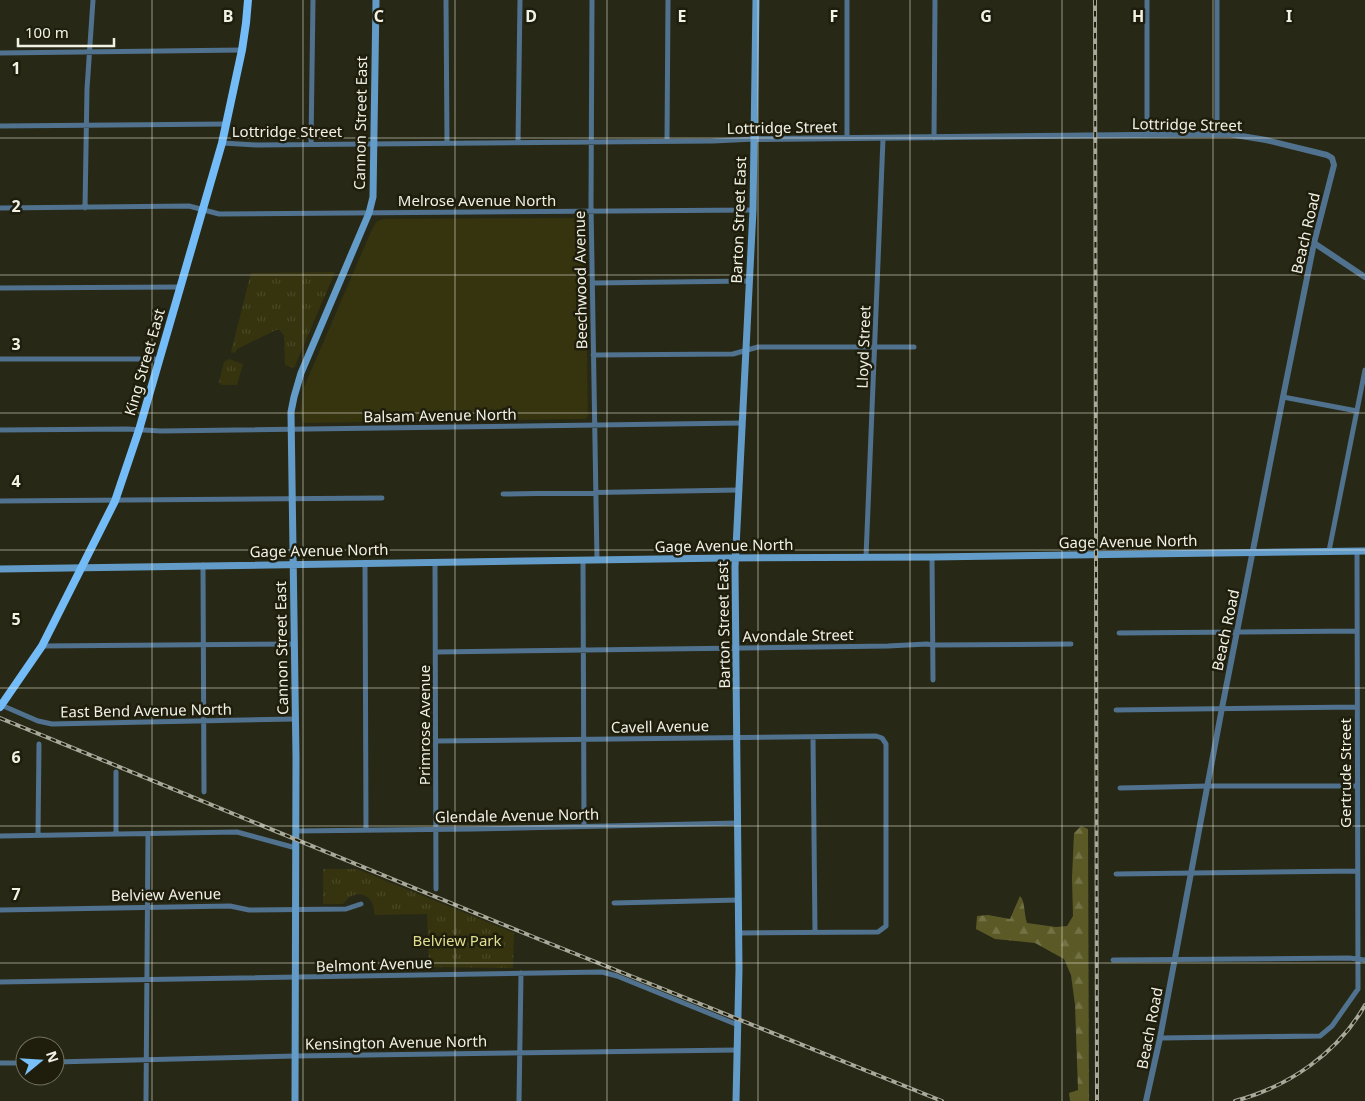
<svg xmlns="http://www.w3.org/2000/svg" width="1365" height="1101" font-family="'Noto Sans',sans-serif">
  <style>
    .grass { fill: url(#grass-tufts) }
    .forest { fill: url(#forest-firs) }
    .pitch { fill: #35340f }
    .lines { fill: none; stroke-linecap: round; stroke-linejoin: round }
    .minor { stroke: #50728e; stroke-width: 5 }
    .tertiary { stroke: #50728e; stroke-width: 6 }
    .secondary { stroke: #649cc9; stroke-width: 7 }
    .primary { stroke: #73bcf7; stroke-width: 8 }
    .rail-casing { stroke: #a8a89b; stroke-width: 4 }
    .rail { stroke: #1f1e0d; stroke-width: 2; stroke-dasharray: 5.5; stroke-linecap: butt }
    .grid { fill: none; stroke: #f1f1e6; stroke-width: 1; stroke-opacity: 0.55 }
    .labels { text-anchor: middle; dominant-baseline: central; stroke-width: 5; stroke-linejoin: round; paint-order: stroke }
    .street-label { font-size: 15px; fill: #f1f1e6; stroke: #1f1e0d }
    .park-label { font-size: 15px; fill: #e0df8f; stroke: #1f1e0d }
    .grid-label { font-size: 16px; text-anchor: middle; font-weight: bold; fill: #f1f1e6; stroke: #1f1e0d; stroke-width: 5; stroke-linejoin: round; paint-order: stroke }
  </style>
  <defs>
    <pattern id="grass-tufts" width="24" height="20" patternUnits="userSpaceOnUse" patternTransform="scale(1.25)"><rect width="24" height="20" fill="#35340f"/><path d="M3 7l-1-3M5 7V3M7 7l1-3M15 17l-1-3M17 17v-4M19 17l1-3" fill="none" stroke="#494826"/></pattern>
    <pattern id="forest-firs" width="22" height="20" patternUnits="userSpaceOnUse" patternTransform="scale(1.25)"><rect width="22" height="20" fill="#5b5a27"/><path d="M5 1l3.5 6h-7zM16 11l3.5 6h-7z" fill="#737246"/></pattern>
  </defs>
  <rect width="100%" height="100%" fill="#282816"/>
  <path class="grass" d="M335,272L294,368L285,365L284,336L280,330H276L237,349L235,353L231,352L251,273Z
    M229,359L243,364L237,385H221L219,382L224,362Z
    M323,869H357L514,933L513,968L429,967L427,914L374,915C376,903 366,889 352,896C348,897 346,901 343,904H323Z"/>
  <path class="forest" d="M1081,826L1088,829L1089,1101H1070L1069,1093L1078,1090L1075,1005L1071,975L1064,959L1035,943L995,939L976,929L977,916L988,915L1010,919L1020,896C1025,901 1024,914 1027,923L1056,927L1067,926L1073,916L1072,878L1074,833Z"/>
  <path class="pitch" d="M582,218L585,221L588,416L585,419L306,423L302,421L300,412L304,387L372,229L377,221L384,219Z"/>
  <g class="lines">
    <path class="minor" d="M446,0L447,143
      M592,0L591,205L597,560
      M1147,0V135
      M0,53L242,50
      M0,126L227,124
      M1217,134V0
      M847,138V0
      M934,138L935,0
      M667,141L668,0
      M518,142L520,0
      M222,143L257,145L713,141L755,139
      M311,144L313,0
      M0,208L189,206L219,214L753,210
      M85,208L87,89L93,0
      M593,283L749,281
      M0,288L181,287
      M593,355L733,354L758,347H914
      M0,359H159
      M1283,397L1357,411
      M0,430L127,429L161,431L742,423
      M503,494L739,490
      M0,501L382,498
      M1329,551L1365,370
      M866,557L883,139
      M932,557L933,680
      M583,561L584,826
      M435,562L436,889
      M365,563L366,830
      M203,565L204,792
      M1119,633L1357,631
      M42,646L295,644
      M436,652L888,646L927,644L933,645L1071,644
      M1,705L38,721L52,724L295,719
      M1116,710L1357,707
      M813,737L815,932
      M436,741L876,736L882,738L886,744V926L878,932L739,933
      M1120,788L1208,786H1357
      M296,831L473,829L738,823
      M116,834V772
      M38,835L39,744
      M0,836L237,832L296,848
      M1116,874L1358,871
      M614,903L738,900
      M0,910L230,906L249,910L346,909L361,904
      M1113,960L1349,958L1365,960
      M0,982L602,972L617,976L738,1025
      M1160,1038L1320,1036L1332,1026L1358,989L1357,551
      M55,1062L296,1056L737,1050
      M0,1063H25
      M146,1101L148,835
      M519,1101L521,973"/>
    <path class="tertiary" d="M755,139L1229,134L1266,140L1327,155L1332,158L1334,165L1314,243L1283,397L1222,708L1160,1038L1146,1101
      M1314,243L1365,277"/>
    <path class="secondary" d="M0,569L727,558L932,557L1365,551
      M295,1101L296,757L291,412L294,397L301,373L369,213L373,197L376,0
      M736,1101L739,969L735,567L753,210L756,0"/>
    <path class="primary" d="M0,707L42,646L115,501L139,430L222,143L242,50L246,23L248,0"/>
    <g class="rail-casing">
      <path id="rail" d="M1095,0L1097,1101
        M0,718L536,938L942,1101
        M1235,1101C1288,1087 1338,1053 1365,1005"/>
    </g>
    <use href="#rail" class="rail"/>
  </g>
  <path class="grid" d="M152,0V1101M303,0V1101M455,0V1101M607,0V1101M758,0V1101M910,0V1101M1062,0V1101M1213,0V1101M0,138H1365M0,275H1365M0,413H1365M0,550H1365M0,688H1365M0,826H1365M0,963H1365"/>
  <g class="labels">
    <g class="street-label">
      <text transform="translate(360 123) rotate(-89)">Cannon Street East</text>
      <text transform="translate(1187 124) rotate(1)">Lottridge Street</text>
      <text transform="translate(782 127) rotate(-1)">Lottridge Street</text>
      <text x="287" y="131">Lottridge Street</text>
      <text x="477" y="200">Melrose Avenue North</text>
      <text transform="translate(738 220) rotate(-88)">Barton Street East</text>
      <text transform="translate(1305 233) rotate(-77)">Beach Road</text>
      <text transform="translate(580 280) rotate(-91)">Beechwood Avenue</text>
      <text transform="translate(863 347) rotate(-88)">Lloyd Street</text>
      <text transform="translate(144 362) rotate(-74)">King Street East</text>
      <text transform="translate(440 415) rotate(-1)">Balsam Avenue North</text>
      <text transform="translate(1128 541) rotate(-1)">Gage Avenue North</text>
      <text transform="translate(724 545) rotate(-1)">Gage Avenue North</text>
      <text transform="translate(319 550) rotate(-1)">Gage Avenue North</text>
      <text transform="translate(723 625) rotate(-91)">Barton Street East</text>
      <text transform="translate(1225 630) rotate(-78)">Beach Road</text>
      <text transform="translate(798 635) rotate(-1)">Avondale Street</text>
      <text transform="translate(281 648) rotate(-91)">Cannon Street East</text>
      <text transform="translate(146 710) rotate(-1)">East Bend Avenue North</text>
      <text transform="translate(424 725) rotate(-90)">Primrose Avenue</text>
      <text transform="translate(660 726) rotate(-1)">Cavell Avenue</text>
      <text transform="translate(1345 773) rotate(-90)">Gertrude Street</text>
      <text transform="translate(517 815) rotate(-1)">Glendale Avenue North</text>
      <text transform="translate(166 894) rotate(-1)">Belview Avenue</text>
      <text transform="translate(374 964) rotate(-2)">Belmont Avenue</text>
      <text transform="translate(1149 1028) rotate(-79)">Beach Road</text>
      <text transform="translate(396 1042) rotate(-1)">Kensington Avenue North</text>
    </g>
    <g class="park-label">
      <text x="457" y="940">Belview Park</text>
    </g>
  </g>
  <g class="grid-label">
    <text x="228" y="22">B</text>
    <text x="379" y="22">C</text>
    <text x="531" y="22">D</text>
    <text x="682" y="22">E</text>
    <text x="834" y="22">F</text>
    <text x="986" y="22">G</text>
    <text x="1138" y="22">H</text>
    <text x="1289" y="22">I</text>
    <text x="16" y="74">1</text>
    <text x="16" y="212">2</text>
    <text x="16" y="350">3</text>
    <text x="16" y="487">4</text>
    <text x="16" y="625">5</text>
    <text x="16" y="763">6</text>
    <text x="16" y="900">7</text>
  </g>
  <g transform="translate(40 1061) rotate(72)"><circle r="24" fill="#1f1e0d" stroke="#737264"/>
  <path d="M0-4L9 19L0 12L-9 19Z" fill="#79bff8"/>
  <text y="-8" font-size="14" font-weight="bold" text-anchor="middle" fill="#f1f1e6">N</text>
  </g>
  <path d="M18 38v8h96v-8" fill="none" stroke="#f1f1e6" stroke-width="2.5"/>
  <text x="25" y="38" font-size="15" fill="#f1f1e6" stroke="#1f1e0d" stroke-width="4" paint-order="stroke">100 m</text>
</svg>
